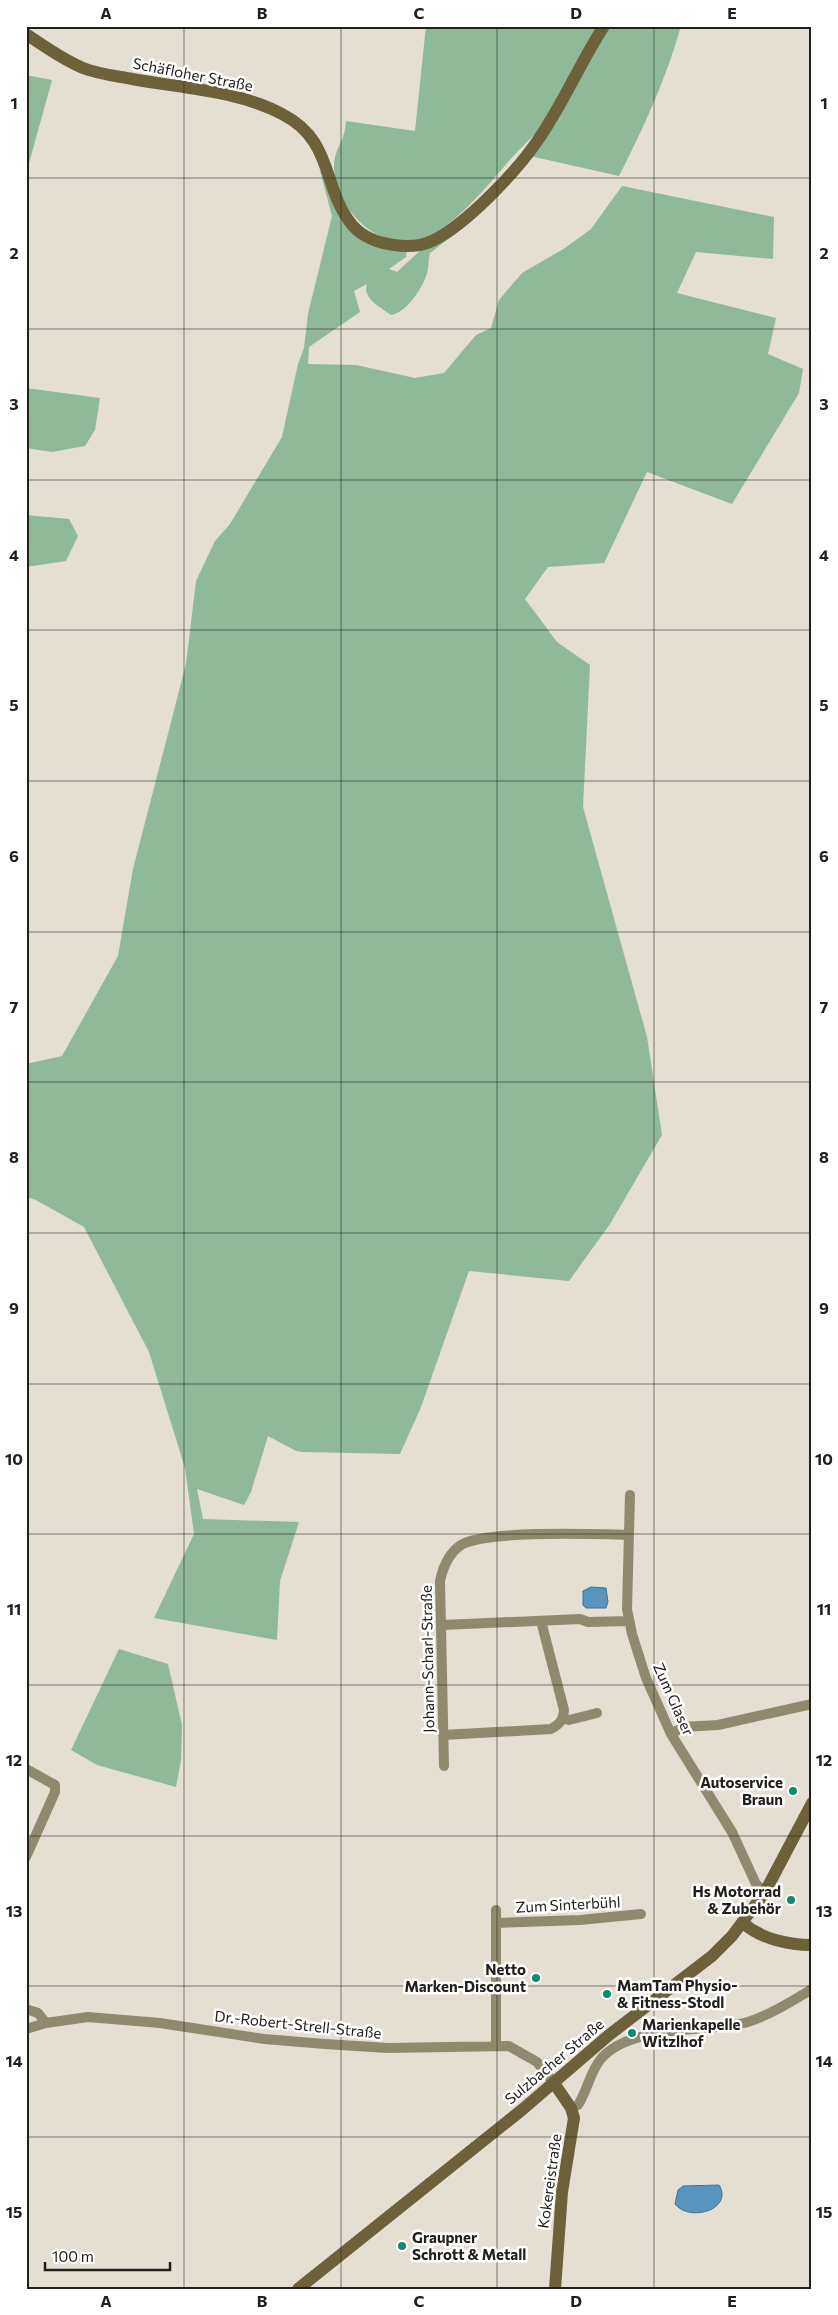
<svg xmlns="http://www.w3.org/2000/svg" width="838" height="2315" font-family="Commissioner,sans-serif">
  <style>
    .green { fill: #8fb999 }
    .water { fill: #5894be; stroke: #48718d }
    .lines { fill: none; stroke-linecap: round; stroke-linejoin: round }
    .street { stroke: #91896e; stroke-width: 10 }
    .secondary { stroke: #6c6138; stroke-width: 12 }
    .grid { fill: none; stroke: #22201c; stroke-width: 1; stroke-opacity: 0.55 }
    .poi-dot { fill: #108a6d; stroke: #fff; stroke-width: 2 }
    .labels { text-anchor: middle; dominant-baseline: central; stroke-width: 5; stroke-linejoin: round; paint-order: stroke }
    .street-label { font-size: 15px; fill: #22201c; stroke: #fff }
    .poi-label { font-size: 15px; font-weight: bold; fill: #22201c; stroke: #fff; text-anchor: end }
    .neatline { fill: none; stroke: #22201c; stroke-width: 2 }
    .grid-label { font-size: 16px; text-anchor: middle; font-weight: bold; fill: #22201c }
  </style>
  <rect width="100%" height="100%" fill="#e4ded3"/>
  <path class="green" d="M426,26H599L544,127C505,157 472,216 427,237C412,245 390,242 376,234C351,220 329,186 335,157C339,143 345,138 346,121L415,131Z
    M610,26H681C666,79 644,127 619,176L530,156Z
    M26,75L52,80L26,174Z
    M320,171H323L342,220L407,251L406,257L389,269L397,272L423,248L474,219L430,253C428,260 429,267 427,273C423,288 406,313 391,315C380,307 362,298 367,284L354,291L360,312L309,347L308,364L356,365L415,378L444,373L476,335L491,328L499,300L522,273L565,248L591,229L622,186L774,217L773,259L696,252L677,293L776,318L768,354L803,369L799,393L732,504L647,472L604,563L548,567L525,599L557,642L590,665L583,807L647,1037L662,1135L610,1224L569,1281L469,1271L421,1407L400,1454L302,1452L296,1451L268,1436L251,1492L244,1505L197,1489L203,1519L299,1522L280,1581L277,1640L154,1618L194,1534L185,1468L149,1352L84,1227L36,1200L26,1197V1064L62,1056L118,956L133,869L186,664L196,581L215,541L230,524L282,437L298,364L304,348L308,314L332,216Z
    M26,388L100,398L95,430L85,446L52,452L26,448Z
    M26,515L69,519L78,536L66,561L26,567Z
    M119,1649L168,1664L182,1725L181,1760L176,1787L97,1765L71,1750Z"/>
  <path class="water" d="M591,1587L606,1588L608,1602L606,1608H586L583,1605V1591Z
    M719,2185C734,2209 690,2223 675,2204L678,2190L683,2186Z"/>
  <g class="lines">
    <path class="street" d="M630,1495L627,1609L632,1634L646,1678L671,1734L732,1832L756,1884L765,1892
      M442,1625L580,1619L588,1622L629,1621
      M563,1718L569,1720L597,1713
      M671,1734L683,1727L718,1725L812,1704
      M443,1735L551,1729C560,1724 563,1720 564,1710L541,1621
      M444,1766L440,1581C443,1567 449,1553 461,1545C486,1530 594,1534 627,1535
      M26,1769L55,1785V1792L26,1857
      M496,1910V2045
      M496,1923L580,1920L641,1914
      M26,2009L38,2013L46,2023
      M26,2029L46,2023L88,2017L160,2023L264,2039L325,2044L388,2048L509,2046L537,2062L554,2083
      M571,2108L578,2105C587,2091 590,2073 600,2060C628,2024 707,2033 748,2022C770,2015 792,2001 812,1989"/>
    <path class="secondary" d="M26,34C44,46 63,60 83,68C98,74 116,76 132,79C181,88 237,90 282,114C335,141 321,188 353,226C363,237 379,243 394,245C407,247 419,247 432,241C466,225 517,171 538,140C563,104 580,63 604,26
      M743,1923C761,1939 789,1945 812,1945
      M554,2083L571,2108L574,2118L562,2192L555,2289
      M298,2289L523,2109L609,2035L712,1956L732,1936L765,1892L812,1803"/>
  </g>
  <path class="grid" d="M184,26V2289M341,26V2289M497,26V2289M654,26V2289M26,178H812M26,329H812M26,480H812M26,630H812M26,781H812M26,932H812M26,1082H812M26,1233H812M26,1384H812M26,1534H812M26,1685H812M26,1836H812M26,1986H812M26,2137H812"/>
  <g class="poi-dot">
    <circle cx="793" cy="1791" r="5"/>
    <circle cx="791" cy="1900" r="5"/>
    <circle cx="536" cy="1978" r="5"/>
    <circle cx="607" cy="1994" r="5"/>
    <circle cx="632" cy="2033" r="5"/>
    <circle cx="402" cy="2246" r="5"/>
  </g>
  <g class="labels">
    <g class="street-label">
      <text transform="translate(193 74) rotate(11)">Schäfloher Straße</text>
      <text transform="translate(427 1659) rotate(-91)">Johann-Scharl-Straße</text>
      <text transform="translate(674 1699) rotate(66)">Zum Glaser</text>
      <text transform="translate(568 1904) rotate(-3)">Zum Sinterbühl</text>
      <text transform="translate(298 2024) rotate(6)">Dr.-Robert-Strell-Straße</text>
      <text transform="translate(554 2061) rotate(-40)">Sulzbacher Straße</text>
      <text transform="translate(549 2181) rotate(-82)">Kokereistraße</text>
    </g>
    <g class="poi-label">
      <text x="783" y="1782">Autoservice<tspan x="783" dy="17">Braun</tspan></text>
      <text x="781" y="1891">Hs Motorrad<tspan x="781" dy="17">&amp; Zubehör</tspan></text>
      <text x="526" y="1969">Netto<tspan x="526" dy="17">Marken-Discount</tspan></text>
      <text x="617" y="1985" text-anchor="start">MamTam Physio-<tspan x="617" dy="17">&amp; Fitness-Stodl</tspan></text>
      <text x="642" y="2024" text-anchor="start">Marienkapelle<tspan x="642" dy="17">Witzlhof</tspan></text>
      <text x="412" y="2237" text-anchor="start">Graupner<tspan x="412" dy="17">Schrott &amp; Metall</tspan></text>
    </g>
  </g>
  <rect width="838" height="2315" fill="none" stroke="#ffffff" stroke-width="55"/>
  <path d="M45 2262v8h125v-8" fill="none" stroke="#22201c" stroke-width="2.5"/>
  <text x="52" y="2262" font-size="15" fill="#22201c" stroke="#ffffff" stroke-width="4" paint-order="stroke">100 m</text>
  <rect x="28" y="28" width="782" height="2260" class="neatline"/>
  <g class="grid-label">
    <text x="106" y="19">A</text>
    <text x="262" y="19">B</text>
    <text x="419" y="19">C</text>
    <text x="576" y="19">D</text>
    <text x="732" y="19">E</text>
    <text x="14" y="109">1</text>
    <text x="824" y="109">1</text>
    <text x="14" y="259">2</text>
    <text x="824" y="259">2</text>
    <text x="14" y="410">3</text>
    <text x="824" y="410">3</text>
    <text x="14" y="561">4</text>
    <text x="824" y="561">4</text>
    <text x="14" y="711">5</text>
    <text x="824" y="711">5</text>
    <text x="14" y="862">6</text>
    <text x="824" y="862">6</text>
    <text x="14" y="1013">7</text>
    <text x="824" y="1013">7</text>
    <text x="14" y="1163">8</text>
    <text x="824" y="1163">8</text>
    <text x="14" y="1314">9</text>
    <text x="824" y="1314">9</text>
    <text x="14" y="1465">10</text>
    <text x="824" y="1465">10</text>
    <text x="14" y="1615">11</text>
    <text x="824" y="1615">11</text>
    <text x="14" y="1766">12</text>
    <text x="824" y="1766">12</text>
    <text x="14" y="1917">13</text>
    <text x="824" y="1917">13</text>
    <text x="14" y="2067">14</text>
    <text x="824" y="2067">14</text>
    <text x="14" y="2218">15</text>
    <text x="824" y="2218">15</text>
    <text x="106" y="2307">A</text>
    <text x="262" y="2307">B</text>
    <text x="419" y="2307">C</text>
    <text x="576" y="2307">D</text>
    <text x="732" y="2307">E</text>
  </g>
</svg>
